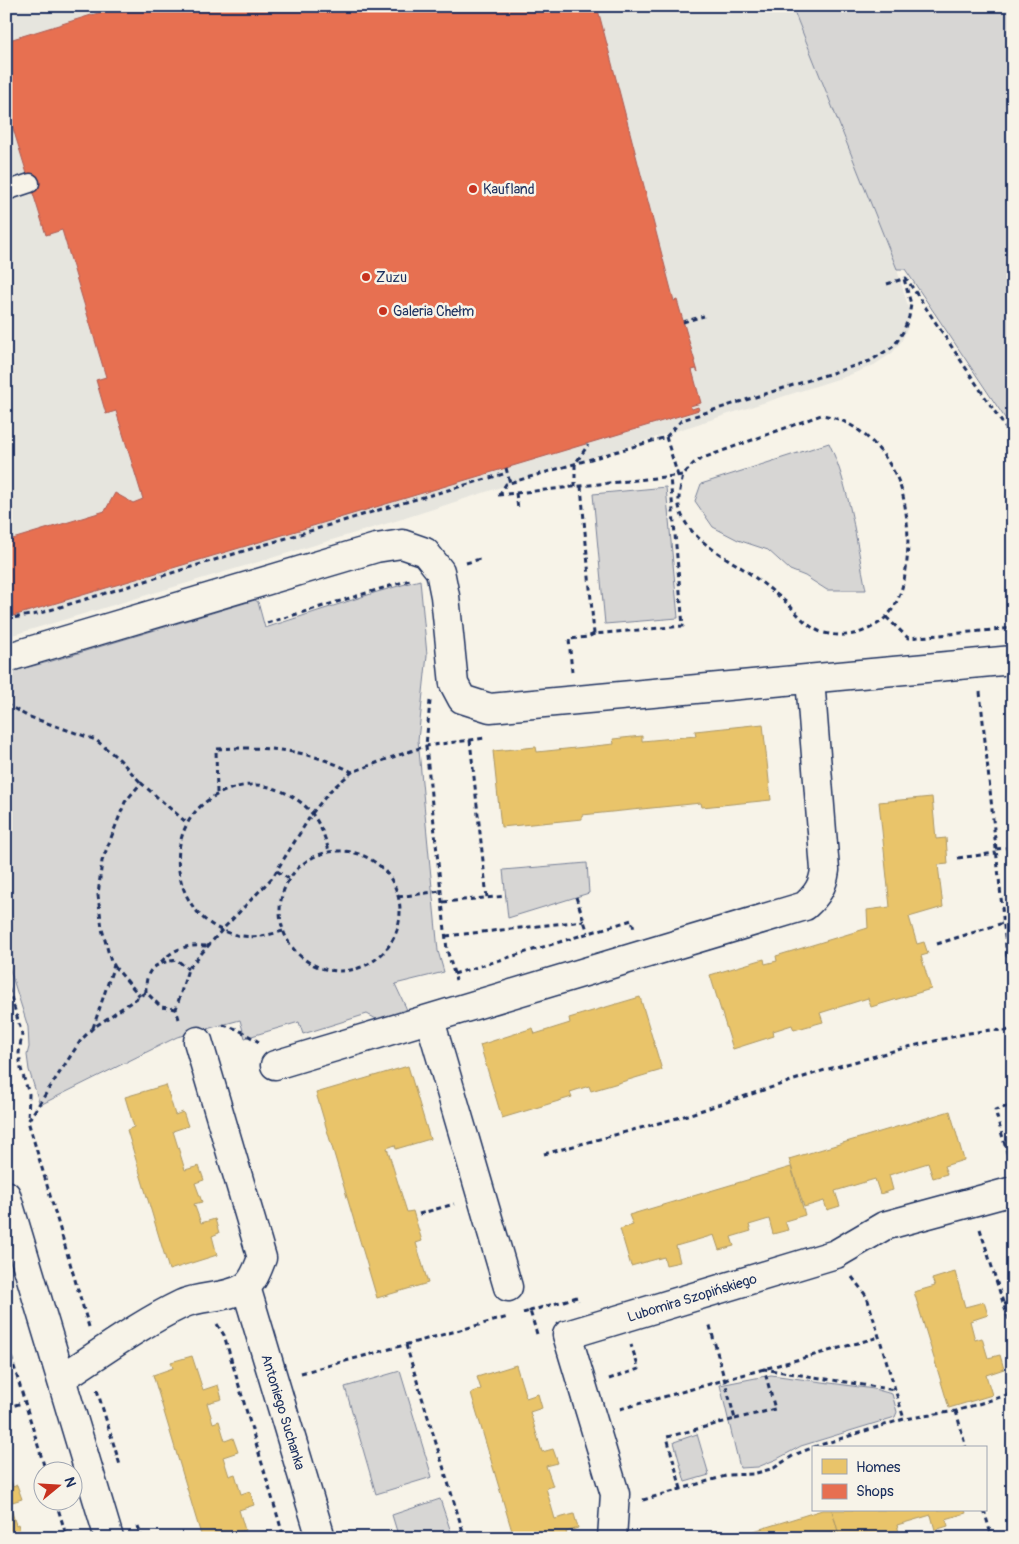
<svg xmlns="http://www.w3.org/2000/svg" width="1019" height="1544" viewBox="0 0 1019 1544" font-family="Pangolin,sans-serif">
<style>
.built{fill:#e6e5de}
.green{fill:#d7d6d4;stroke:#798299}
.homes{fill:#e9c46a;stroke:#ab9766}
.shops{fill:#e76f51;stroke:#aa5c55}
.lines{fill:none;stroke-linecap:round;stroke-linejoin:round}
.service-casing{stroke:#1b2f5e;stroke-width:21}
.minor-casing{stroke:#1b2f5e;stroke-width:31}
.path{stroke:#1b2f5e;stroke-width:3;stroke-dasharray:5 4;stroke-linecap:butt}
.service{stroke:#f7f3e8;stroke-width:18}
.minor{stroke:#f7f3e8;stroke-width:28}
.poi-dot{fill:#c8321e;stroke:#f7f3e8;stroke-width:2}
.labels{text-anchor:middle;dominant-baseline:central;stroke-width:5;stroke-linejoin:round;paint-order:stroke}
.poi-label{font-size:14px;fill:#1b2f5e;stroke:#f7f3e8;text-anchor:start}
.street-label{font-size:14px;fill:#1b2f5e;stroke:#f7f3e8}
</style>
<rect width="100%" height="100%" fill="#f7f3e8"/>
<filter id="ink" filterUnits="userSpaceOnUse"><feTurbulence type="fractalNoise" baseFrequency=".02" numOctaves="2"/><feDisplacementMap in="SourceGraphic" scale="10" xChannelSelector="R" yChannelSelector="G"/><feConvolveMatrix kernelMatrix="1 2 1 2 8 2 1 2 1" color-interpolation-filters="sRGB"/></filter>
<g filter="url(#ink)">
<path class="built" d="M6 6H792L897 269 909 310 908 327 901 342 892 353 874 365 847 376 402 519 6 637Z"/>
<g class="green">
<path d="M792 6H1013V430L905 269H897Z"/>
<path d="M829 443C850 488 856 541 866 590H827L805 576 790 570 768 550 738 540 713 527 695 501 701 484Z"/>
<path d="M666 487 678 618 605 624 593 494Z"/>
<path d="M420 580 427 655 418 740 438 951 444 972 395 984 408 1012 380 1021 367 1014 303 1034 299 1022 245 1038 240 1020 177 1037 40 1105 29 1070 27 1055 29 1047 28 1027 6 957V673L52 661 255 600 258 602 265 628 377 592Z"/>
<path d="M587 863 589 893 508 918 503 870Z"/>
<path d="M400 1371 432 1477 376 1494 345 1387Z"/>
<path d="M771 1375 874 1389 892 1394 897 1412 895 1417 801 1446 777 1459 758 1467 740 1468 720 1385Z"/>
<path d="M697 1434 709 1475 685 1482 674 1442Z"/>
<path d="M440 1499 453 1538H399L392 1515Z"/>
</g>
<g class="homes">
<path d="M763 724 771 800 702 807 701 803 582 815V819L501 827 493 751 536 747 537 752 614 744 613 739 642 736V741L696 736 695 731Z"/>
<path d="M932 797 936 839 946 838 948 864 938 865 943 907 909 917 917 944 924 942 928 954 921 956 931 989 871 1007 868 998 820 1013 823 1022 794 1030 792 1025 773 1031 774 1036 733 1049 710 975 764 959 765 964 777 961 776 956 868 928 867 910 890 907 879 802Z"/>
<path d="M640 997 662 1070 591 1091 589 1086 570 1092 572 1097 502 1118 480 1045 533 1028 535 1034 570 1023 569 1018Z"/>
<path d="M408 1066 430 1139 396 1149 395 1145 387 1148 407 1212 413 1211 422 1241 416 1243 428 1283 377 1298 316 1093Z"/>
<path d="M166 1085 175 1115 183 1112 188 1126 173 1131 185 1170 199 1166 204 1180 195 1183 202 1202 194 1204 201 1223 215 1219 219 1233 212 1236 217 1255 169 1270 127 1130 134 1127 125 1097Z"/>
<path d="M950 1111 964 1160 944 1166 947 1174 933 1178 928 1163 889 1175 893 1190 880 1194 875 1179 835 1191 840 1206 827 1210 824 1201 804 1207 789 1159Z"/>
<path d="M791 1167 805 1215 785 1221 788 1230 773 1234 769 1219 749 1225 751 1231 731 1237 734 1246 719 1250 714 1235 676 1246 680 1262 666 1265 664 1257 631 1266 620 1229 633 1225 629 1215Z"/>
<path d="M955 1272 965 1307 984 1302 988 1315 970 1321 975 1340 982 1338 988 1358 1000 1355 1004 1369 986 1375 992 1395 949 1408 914 1292 935 1286 932 1279Z"/>
<path d="M192 1356 203 1390 218 1385 222 1399 207 1403 213 1423 219 1421 225 1441 233 1438 238 1452 223 1457 229 1476 235 1474 241 1494 250 1491 254 1505 239 1510 245 1530 220 1538H202L153 1375 173 1368 171 1362Z"/>
<path d="M516 1365 526 1398 538 1394 542 1408 530 1412 542 1452 553 1449 558 1463 546 1466 553 1486 546 1488 555 1519 574 1514 578 1528 566 1532 568 1538H514L471 1393 481 1389 477 1377Z"/>
<path d="M6 1466 13 1487 17 1485 22 1499 9 1503 16 1525 18 1524 22 1538H6Z"/>
<path d="M822 1510H832L840 1538H731Z"/>
<path d="M832 1510H965L966 1513 946 1519 948 1526 935 1530 931 1515 897 1525 899 1532 879 1538H865L864 1535 856 1538H840Z"/>
<path d="M245 1532 247 1538H225Z"/>
</g>
<path class="shops" d="M121 6H597L674 301 677 300 698 372 696 369 692 370 701 403 690 406 692 409 698 407 699 410 13 616 6 595V541L105 511 115 493 133 503 143 499 116 411 106 414 96 380 106 377 62 230 46 235 6 106V41Z"/>
<g class="lines">
<g class="service-casing">
<path id="service" d="M6 191 30 183"/>
</g>
<g class="minor-casing">
<g id="minor">
<path d="M6 658 376 548 402 544 425 552 440 571 445 596 454 684 462 699 490 708 1013 660"/>
<path d="M430 1020 508 1287"/>
<path d="M275 1065 805 906C817 895 823 886 825 870L810 679"/>
<path d="M6 1195 109 1538"/>
<path d="M246 1287 321 1538"/>
<path d="M62 1378C101 1353 140 1324 182 1304 202 1295 226 1299 245 1287 254 1281 258 1268 262 1258L198 1041"/>
<path d="M612 1538 615 1494 567 1335 836 1254 884 1226 1013 1191"/>
</g>
</g>
<g class="path">
<path d="M887 284 906 278 1013 439"/>
<path d="M683 322 704 316"/>
<path d="M666 437 678 476"/>
<path d="M506 468 510 483"/>
<path d="M581 486 594 634 683 626 670 477"/>
<path d="M575 487V464L588 445"/>
<path d="M516 493 518 509"/>
<path d="M498 495 683 475 694 463 703 458 821 415C856 419 884 449 898 480 912 514 914 592 885 618 877 625 868 630 858 633 846 636 834 636 821 632 807 627 797 613 787 603 773 591 760 581 745 570 721 554 685 537 679 506 678 497 681 485 683 475"/>
<path d="M499 495 506 484 666 437 682 420 870 361 894 346 903 332 909 317 911 304 904 279"/>
<path d="M466 563 480 559"/>
<path d="M886 617 908 638 1013 628"/>
<path d="M6 619 37 614 382 509 507 473"/>
<path d="M267 623 410 580"/>
<path d="M572 672 569 639 588 637 594 634"/>
<path d="M980 692 1013 1015"/>
<path d="M430 701 426 746 447 950 456 980"/>
<path d="M6 704 27 716 96 740 120 760 141 783"/>
<path d="M470 740 487 898"/>
<path d="M217 793 216 749C264 746 309 749 352 772"/>
<path d="M996 849 1013 847"/>
<circle cx="340" cy="911" r="60"/>
<path d="M958 858 996 853"/>
<path d="M277 871 289 879"/>
<path d="M398 897 441 891"/>
<path d="M576 897 588 933"/>
<path d="M443 902 506 896"/>
<path d="M283 931C269 935 256 938 242 936 166 925 154 815 228 790 243 784 260 783 276 789 308 801 320 819 329 851"/>
<path d="M446 936 584 921"/>
<path d="M937 944 1003 923 1013 922"/>
<path d="M161 962C176 947 187 945 207 946"/>
<path d="M114 966 140 996"/>
<path d="M454 974 632 920 634 929"/>
<path d="M6 980 22 1034 19 1053 21 1069 29 1094 28 1120"/>
<path d="M176 1009 161 1007 146 992C145 968 155 963 177 960L188 969"/>
<path d="M179 1019 176 1009 188 969 222 930 272 878 313 812 331 790 352 772 390 758 426 746 485 738"/>
<path d="M223 1025 237 1029 259 1042"/>
<path d="M93 1028 114 965 111 962 102 929 98 895 102 861 125 802 141 783 187 823"/>
<path d="M544 1154 681 1117 825 1070 904 1048 969 1033 991 1030 1006 1031 1013 1027"/>
<path d="M1010 1163 995 1110 1013 1105"/>
<path d="M419 1214 454 1204"/>
<path d="M980 1229 1013 1334"/>
<path d="M852 1277 867 1297 904 1419"/>
<path d="M1004 1304 1013 1302"/>
<path d="M530 1310V1311L577 1297 578 1301"/>
<path d="M523 1313 530 1311 537 1334"/>
<path d="M217 1324 224 1335 284 1538"/>
<path d="M89 1327 28 1121 81 1040 93 1028 146 992"/>
<path d="M6 1340 46 1472"/>
<path d="M406 1345 465 1538"/>
<path d="M301 1373 508 1317"/>
<path d="M609 1379 639 1369 631 1345"/>
<path d="M97 1390 120 1465"/>
<path d="M6 1408 25 1402"/>
<path d="M620 1409 879 1337"/>
<path d="M956 1411 966 1448"/>
<path d="M735 1419 775 1409 764 1369 895 1390"/>
<path d="M681 1489 667 1437 735 1419 709 1322"/>
<path d="M643 1500 729 1475 753 1474 774 1468 794 1455 817 1446 904 1419 956 1411 1013 1393"/>
<path d="M56 1502 67 1538"/>
<path d="M984 1510 992 1538"/>
<path d="M138 1526 142 1538"/>
</g>
<use href="#service" class="service"/>
<use href="#minor" class="minor"/>
</g>
</g>
<g class="poi-dot">
<circle cx="473" cy="189" r="5"/>
<circle cx="366" cy="277" r="5"/>
<circle cx="383" cy="311" r="5"/>
</g>
<g class="labels">
<g class="poi-label">
<text x="483" y="189">Kaufland</text>
<text x="376" y="277">Zuzu</text>
<text x="393" y="311">Galeria Chełm</text>
</g>
<g class="street-label">
<text transform="translate(692 1298) rotate(-17)">Lubomira Szopińskiego</text>
<text transform="translate(283 1412) rotate(73)">Antoniego Suchanka</text>
</g>
</g>
<rect width="1019" height="1544" fill="none" stroke="#f7f3e8" stroke-width="25"/>
<rect x="12" y="12" width="994" height="1519" fill="none" stroke="#1b2f5e" stroke-width="2" filter="url(#ink)"/>
<rect x="812" y="1446" width="175" height="65" fill="#f7f3e8" stroke="#9fa5b1"/>
<rect x="822" y="1459" width="25" height="15" fill="#e9c46a" stroke="#9fa5b1"/>
<text x="856" y="1472" font-size="15" fill="#1b2f5e">Homes</text>
<rect x="822" y="1484" width="25" height="15" fill="#e76f51" stroke="#9fa5b1"/>
<text x="856" y="1496" font-size="15" fill="#1b2f5e">Shops</text>
<g transform="translate(58 1486) rotate(72)"><circle r="24" fill="#f7f3e8" stroke="#9fa5b1"/>
<path d="M0-4L9 19L0 12L-9 19Z" fill="#c8321e"/>
<text y="-8" font-size="14" font-weight="bold" text-anchor="middle" fill="#1b2f5e">N</text>
</g>
</svg>
